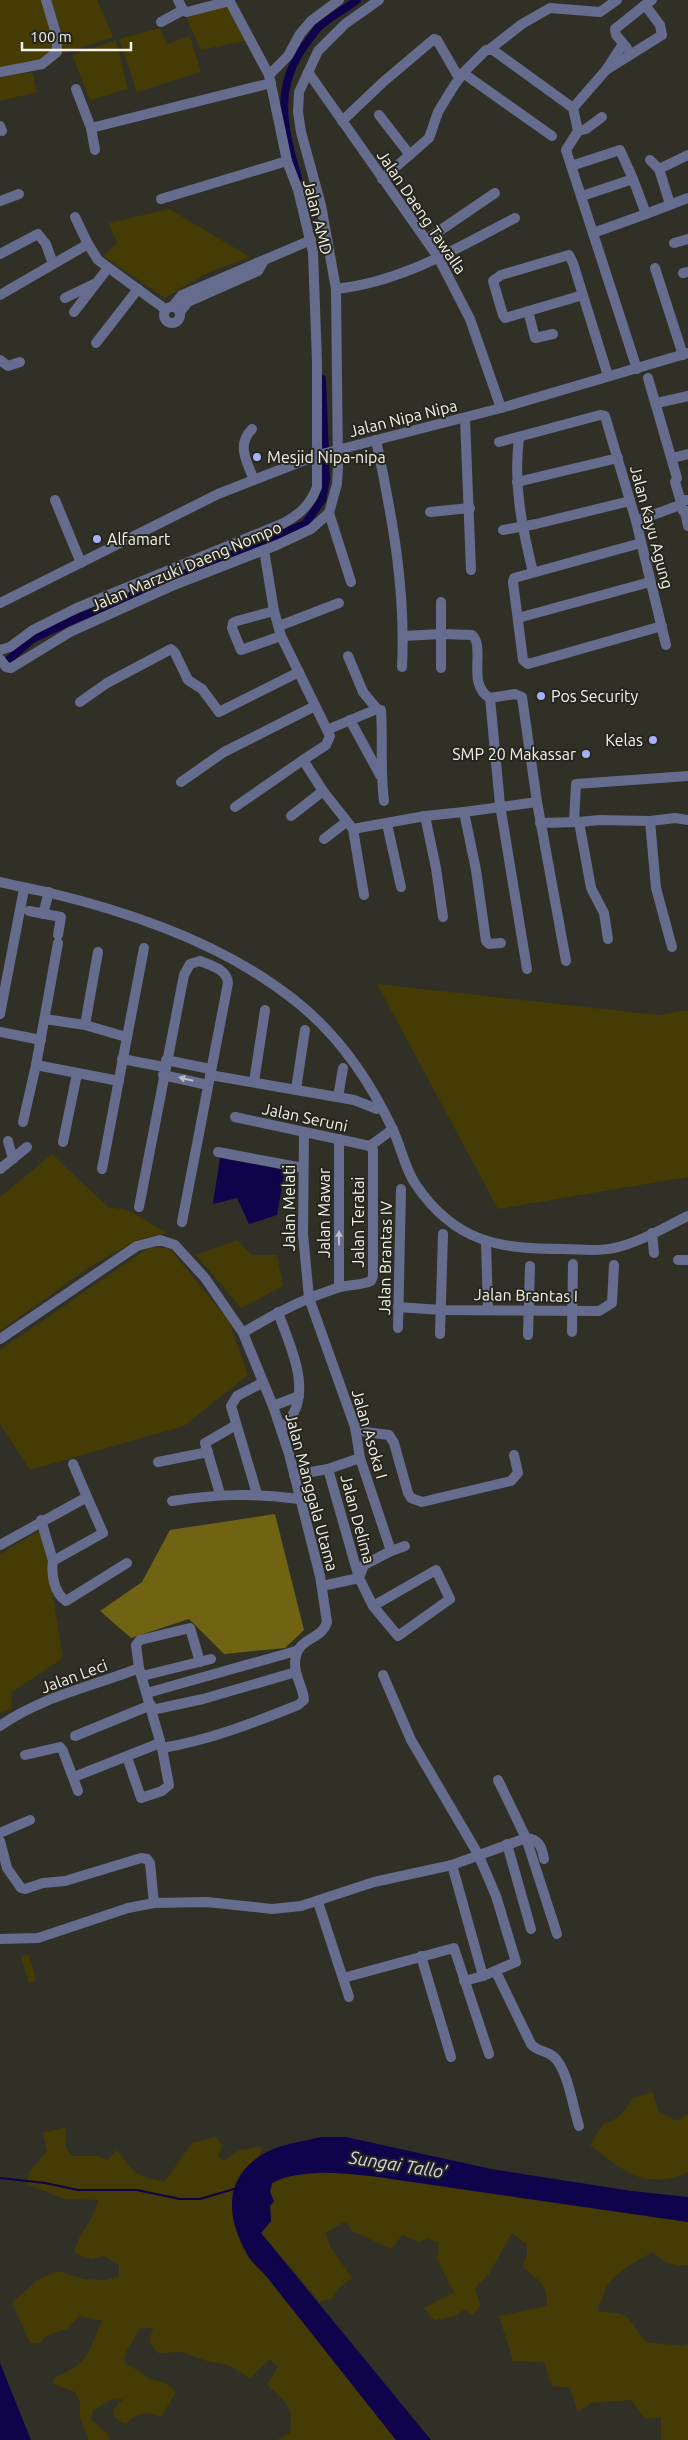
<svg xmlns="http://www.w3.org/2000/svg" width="688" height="2440" viewBox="0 0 688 2440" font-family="Ubuntu,sans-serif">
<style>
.green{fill:#443b05}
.forest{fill:#706313}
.water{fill:#0f034b}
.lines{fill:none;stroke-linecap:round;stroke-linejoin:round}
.stream{stroke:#0f034b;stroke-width:2}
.canal{stroke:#0f034b;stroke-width:8}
.minor{stroke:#666c8e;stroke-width:10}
.oneway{fill:#bbbcc6}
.poi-dot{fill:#a5b1fc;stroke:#27261d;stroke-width:2}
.labels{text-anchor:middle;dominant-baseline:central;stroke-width:4;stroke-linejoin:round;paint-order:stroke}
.street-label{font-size:16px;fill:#f3f2ec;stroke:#27261d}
.poi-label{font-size:16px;fill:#f3f2ec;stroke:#27261d;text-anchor:start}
.water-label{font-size:18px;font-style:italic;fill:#d1d6eb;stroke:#27261d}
</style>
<rect width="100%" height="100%" fill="#313026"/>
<g class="green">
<path d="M0 0H97L113 37 38 62 0 71Z"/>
<path d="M229 6 245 41 201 50 186 17Z"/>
<path d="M160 28 167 44 190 36 201 72 137 92 119 39Z"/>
<path d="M116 40 128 89 90 100 72 55Z"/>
<path d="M32 72 37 92 0 101V76Z"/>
<path d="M169 209 250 257 203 275 165 298 103 256 117 243 109 223Z"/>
<path d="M377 984 658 1015 688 1010V1177L498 1209Z"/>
<path d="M52 1154 108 1207 127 1210 167 1233 137 1240 88 1268 0 1331V1197Z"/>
<path d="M237 1240 252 1255H277L283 1286 241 1308 196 1255Z"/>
<path d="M151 1246 170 1249 229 1321 248 1375 184 1426 30 1470 0 1424V1350Z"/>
<path d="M42 1529 63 1658 12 1692 11 1708 0 1713V1554Z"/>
<path d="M29 1954 36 1981 29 1983 21 1957Z"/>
<path d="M652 2092 659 2112 677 2121 688 2114V2172C645 2192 623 2170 590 2145L604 2123C619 2120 625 2111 633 2098Z"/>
<path d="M66 2127V2148L72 2156H98L107 2160 117 2150C133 2172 137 2178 165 2181L192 2143 215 2137 223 2146 218 2156 223 2161 240 2150 263 2146 260 2155 240 2174 231 2195 247 2255 267 2277 396 2440H277L290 2433C294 2405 287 2403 267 2385L278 2367 270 2359 250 2378 228 2365 207 2361 181 2352 158 2353 149 2342 153 2328H140L126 2352 124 2363 143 2373 149 2379 166 2383 176 2392 161 2417C146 2411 137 2412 126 2424L114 2417V2409L123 2399 111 2400 93 2410 91 2420 106 2432 110 2440H89L80 2418V2402L75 2392 53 2384 54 2378C91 2362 86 2355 102 2321L79 2316 67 2329 46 2336 40 2343H30L12 2303 37 2280 58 2271 84 2279 104 2280 119 2277V2265L104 2256 91 2259 74 2253C78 2232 94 2222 98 2200L64 2199 27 2184 29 2172 47 2151 43 2133Z"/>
<path d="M329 2172 371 2176 688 2222V2265C675 2268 661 2261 653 2252 638 2260 615 2272 606 2288 603 2295 604 2298 598 2305L599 2312C632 2312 627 2318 646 2342L683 2346 688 2344V2440H661V2417L645 2419 631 2400 591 2403 578 2412 570 2388 552 2386 544 2362 513 2361 499 2316 547 2306C548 2285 538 2279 522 2267L527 2254V2245L512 2233 489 2274 475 2288 481 2306 472 2315 464 2310 456 2316 434 2320 424 2308 454 2292 437 2260 439 2243 427 2238 419 2242 402 2235 392 2249 352 2231 346 2221 325 2233 331 2248 352 2278 338 2289 333 2298 320 2302 261 2233 271 2221 270 2206 274 2201 269 2192 271 2184 283 2177Z"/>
</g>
<path class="forest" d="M275 1514 304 1630 285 1648 224 1654 189 1619 131 1638 100 1611 142 1582 170 1530Z"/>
<g class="water">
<path d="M220 1158 285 1170 277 1215 249 1224 237 1198 213 1204Z"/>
<path d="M321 2137H346L491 2169 632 2191 688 2197V2222L371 2176C339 2173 301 2168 272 2183L270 2192 274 2201 270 2206 271 2221 261 2233 431 2440H396L267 2277C260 2269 251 2262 247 2254 227 2219 223 2181 260 2156 277 2144 302 2142 321 2137Z"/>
<path d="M0 2363 31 2440H0Z"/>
</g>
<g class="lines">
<path class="stream" d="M0 2178 45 2183 78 2190H137L180 2199H200L234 2189"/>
<g class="canal">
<path d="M298 178C284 130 273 88 305 45 310 39 314 32 319 27 330 17 345 9 357 0"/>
<path d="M7 661 34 638 73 620 305 524 322 500 326 478 322 379"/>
</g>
<g class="minor">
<path d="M178 0 183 10 187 12 230 1"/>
<path d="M161 22 183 10"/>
<path d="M627 48 616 35 615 29 645 5"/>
<path d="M490 49 522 24 550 8 600 12 617 0"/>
<path d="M606 70 662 35 660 25 645 5 652 0"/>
<path d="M0 72 42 64 57 52V37L46 0"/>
<path d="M308 72 438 257 470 319 501 408"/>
<path d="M463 73 552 136"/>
<path d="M269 75 288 56 300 34 311 21 339 0"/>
<path d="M76 89 91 128 271 83"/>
<path d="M573 108 578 131 566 150 637 369"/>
<path d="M573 108 606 70 623 44"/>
<path d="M379 115 410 155"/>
<path d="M342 121 382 83 434 39 437 40 459 78"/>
<path d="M0 126 2 131"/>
<path d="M91 128 95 150"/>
<path d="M578 131 586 129 602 117"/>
<path d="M650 160 659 169 670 204"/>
<path d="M571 166 620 150 633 179"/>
<path d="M659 169 688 155"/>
<path d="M382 179 429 138 438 112 452 89 463 73 486 50H493L573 108"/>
<path d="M582 196 633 179 646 214 593 233"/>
<path d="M161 199 287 161"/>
<path d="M0 201 19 194"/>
<path d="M646 214 688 198"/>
<path d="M75 217 88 244 98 260 165 309"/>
<path d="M426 240 495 193"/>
<path d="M674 243 688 239"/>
<path d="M0 254 38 234 46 244 53 264"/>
<path d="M655 268 683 355"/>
<path d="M683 273 688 272"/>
<path d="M336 289C402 282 457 248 515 218"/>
<path d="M0 295 88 244"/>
<path d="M583 295 505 318 503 315 493 281 501 275 569 255 573 263 608 376"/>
<path d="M65 298 94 284"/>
<path d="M173 306 182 295 311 240"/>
<circle cx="172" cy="315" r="8"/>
<path d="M528 311 535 338 553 334"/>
<path d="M74 312 108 268"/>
<path d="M180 312 188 302 258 271 263 262"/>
<path d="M96 343 138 289"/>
<path d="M0 360 8 366 20 362"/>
<path d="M648 378 677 478 675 482 681 502"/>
<path d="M657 403 688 396"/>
<path d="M465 418 471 570"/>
<path d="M252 429C236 445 247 462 254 480"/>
<path d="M519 438C513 484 522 528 533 572"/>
<path d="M376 440C392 516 406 589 402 667"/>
<path d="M499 442 600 415 605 416 636 521 666 645"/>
<path d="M672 458 688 454"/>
<path d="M517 482 618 458"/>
<path d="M55 500 81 563"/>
<path d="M688 500H684L680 505 683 511H688"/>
<path d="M430 512 470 508"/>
<path d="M685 512 688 526"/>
<path d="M329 513 351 582"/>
<path d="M636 521 680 505"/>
<path d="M503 530 536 524 630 501"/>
<path d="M641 543 514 578 513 582 523 660 528 664 662 626"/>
<path d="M264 550 274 611 281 636 330 736 326 745 303 760 323 791 291 816"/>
<path d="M0 603 218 494 318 455 501 408 688 353"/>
<path d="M274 611 237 621 233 623 232 628 241 650 281 636"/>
<path d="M518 618 650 582"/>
<path d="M279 626 339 603"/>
<path d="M403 636 441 634V602"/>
<path d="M0 650 10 647 33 630 77 608 284 523C300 514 310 505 317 487V362L313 252 298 190 287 161 269 75 229 0"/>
<path d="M348 656 363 692 377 709"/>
<path d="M0 659 6 667 11 668 70 632 174 585 277 545 311 529 329 513 337 484 338 468 336 289 321 205 301 132 298 112 299 92 318 51 345 24 379 0"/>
<path d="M441 668V634L472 635C486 647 466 685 490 698L515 694 522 697 537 802 566 961"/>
<path d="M490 698 500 805 527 969"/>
<path d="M80 702 107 683 171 649 175 653 188 680 202 689 219 712 299 672"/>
<path d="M350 720 380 775"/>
<path d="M329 729 377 709 381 710C383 741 380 771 384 801"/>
<path d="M181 782 224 752 315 706"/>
<path d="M323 791 353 829 425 816 464 812"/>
<path d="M235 807 303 760"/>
<path d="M425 816 436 868 443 917"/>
<path d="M650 821 675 818 688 820"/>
<path d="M574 822 576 784 688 776"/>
<path d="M540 823 579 822"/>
<path d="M387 824 401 887"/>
<path d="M353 829 364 895"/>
<path d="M324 839 346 822"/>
<path d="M0 882C17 886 33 889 50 893 134 913 225 945 293 999 337 1033 370 1081 393 1130 401 1147 405 1169 416 1185 455 1242 498 1249 563 1249 579 1249 598 1252 614 1248 639 1243 665 1227 688 1216"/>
<path d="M29 911 61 917 58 935"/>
<path d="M43 914 49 892"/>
<path d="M608 939 604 913 591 888 579 822 600 820 650 821 656 888 672 947"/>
<path d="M501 943 489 944 486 941 476 870 464 812 537 802"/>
<path d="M0 1014 24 889"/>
<path d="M45 1019 85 1025 126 1037"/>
<path d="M85 1025 98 952"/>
<path d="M0 1032 41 1040"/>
<path d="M122 1059 164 1067"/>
<path d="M166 1060 210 1069"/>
<path d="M36 1065 119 1081"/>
<path d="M163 1075 208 1085"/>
<path d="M210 1075 354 1100 377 1109"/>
<path d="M254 1082 265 1010"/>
<path d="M296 1089 305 1030"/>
<path d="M338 1097 343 1068"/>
<path d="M235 1117 370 1146"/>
<path d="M23 1122 36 1065 58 943"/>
<path d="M304 1132 303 1234 309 1298 355 1427 360 1458 391 1551 364 1565 359 1578"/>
<path d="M8 1141 13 1159"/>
<path d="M63 1142 77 1074"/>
<path d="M370 1146 393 1129"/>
<path d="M218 1152 303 1168"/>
<path d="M0 1169 27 1147"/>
<path d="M102 1169 144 948"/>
<path d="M139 1207 184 975 190 964 200 961C210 965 227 969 228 983L182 1222"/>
<path d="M652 1233 654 1253"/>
<path d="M486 1242 488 1309"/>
<path d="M678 1260H688"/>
<path d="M339 1287V1139"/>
<path d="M398 1307 441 1310 599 1311 612 1303 614 1265"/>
<path d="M278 1312C288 1342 310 1383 293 1414 290 1420 285 1425 281 1430"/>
<path d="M398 1328 401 1189"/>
<path d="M572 1332 573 1264"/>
<path d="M243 1333C273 1314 303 1299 337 1288 348 1284 360 1286 371 1281L373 1276V1150L370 1146"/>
<path d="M440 1334 443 1234"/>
<path d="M528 1335 530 1266"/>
<path d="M0 1339 137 1246 160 1240 175 1245 205 1278 243 1333 273 1406 289 1454 320 1576 327 1622C321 1642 295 1636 295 1664 295 1677 303 1687 304 1700L298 1705C253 1723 210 1740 162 1748L169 1785 162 1791 141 1798 127 1757"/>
<path d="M273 1406 299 1396"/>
<path d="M355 1427 366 1432 389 1435 394 1443 408 1493 411 1498 422 1502 511 1481 518 1473 514 1455"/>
<path d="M158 1462 208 1452"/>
<path d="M73 1464 87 1497"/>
<path d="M328 1469 359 1578 373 1606"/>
<path d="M294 1475 328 1469 360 1458"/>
<path d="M220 1494 205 1443 236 1425"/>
<path d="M257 1494 231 1406 237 1396 262 1383"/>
<path d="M172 1501C217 1494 254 1493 299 1499"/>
<path d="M41 1520 53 1561"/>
<path d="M0 1545 87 1497 103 1533 53 1561C51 1574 54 1593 66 1601L127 1563"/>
<path d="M391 1551 405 1546"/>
<path d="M436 1570 450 1599 398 1636 373 1606Z"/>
<path d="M322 1586 359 1578"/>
<path d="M139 1668 162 1748"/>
<path d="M383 1675 411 1740 478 1854 496 1896 516 1962 483 1976 452 1865"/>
<path d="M142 1676 211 1659"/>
<path d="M147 1693 296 1651"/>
<path d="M152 1710 203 1699 296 1672"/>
<path d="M0 1726C40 1697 94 1686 139 1668L136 1645 140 1640 190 1628 200 1662"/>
<path d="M75 1736 151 1705"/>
<path d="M25 1755 60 1747 63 1751 78 1791"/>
<path d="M74 1777 160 1743"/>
<path d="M498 1780 526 1838C539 1839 542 1847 544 1859"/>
<path d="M0 1833 30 1820"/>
<path d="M0 1841 7 1868 21 1888 25 1889 43 1883 65 1881 141 1858 147 1859 150 1863 154 1903"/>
<path d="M507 1844 531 1929"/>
<path d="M318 1902 349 1997"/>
<path d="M0 1939 38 1938 128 1908 154 1903 207 1902 272 1909 301 1906 374 1882 452 1865 526 1838 557 1934"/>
<path d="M421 1956 451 2057"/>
<path d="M496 1972 531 2044C537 2052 547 2050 554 2057 568 2070 573 2108 579 2126"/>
<path d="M343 1978 454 1948 489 2054"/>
<path d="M464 1981 483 1976"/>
</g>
</g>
<defs><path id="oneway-solid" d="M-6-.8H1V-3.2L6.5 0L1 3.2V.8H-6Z" transform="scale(1.25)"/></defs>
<g class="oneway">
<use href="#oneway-solid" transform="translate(186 1079) rotate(-167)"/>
<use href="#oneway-solid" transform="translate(339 1238) rotate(-90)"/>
</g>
<g class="poi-dot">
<circle cx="257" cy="457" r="5"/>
<circle cx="97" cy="539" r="5"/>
<circle cx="541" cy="696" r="5"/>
<circle cx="653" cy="740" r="5"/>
<circle cx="586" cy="754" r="5"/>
</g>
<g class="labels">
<g class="street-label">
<text transform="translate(422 212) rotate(56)">Jalan Daeng Tawalla</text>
<text transform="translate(318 217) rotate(76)">Jalan AMD</text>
<text transform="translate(403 418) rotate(-14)">Jalan Nipa Nipa</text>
<text transform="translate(652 527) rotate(75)">Jalan Kayu Agung</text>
<text transform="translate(186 566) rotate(-23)">Jalan Marzuki Daeng Nompo</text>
<text transform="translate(305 1117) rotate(12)">Jalan Seruni</text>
<text transform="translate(289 1208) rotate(-90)">Jalan Melati</text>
<text transform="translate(324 1213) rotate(-90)">Jalan Mawar</text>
<text transform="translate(358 1222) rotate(-90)">Jalan Teratai</text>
<text transform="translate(385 1258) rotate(-89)">Jalan Brantas IV</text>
<text transform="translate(526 1295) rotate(1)">Jalan Brantas I</text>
<text transform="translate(370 1434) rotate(74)">Jalan Asoka I</text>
<text transform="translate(312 1492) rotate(75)">Jalan Manggala Utama</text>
<text transform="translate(358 1519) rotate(75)">Jalan Delima</text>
<text transform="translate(74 1676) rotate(-20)">Jalan Leci</text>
</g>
<g class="poi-label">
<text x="267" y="457">Mesjid Nipa-nipa</text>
<text x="107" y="539">Alfamart</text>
<text x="551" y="696">Pos Security</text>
<text x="643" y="740" text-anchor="end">Kelas</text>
<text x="576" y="754" text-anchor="end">SMP 20 Makassar</text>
</g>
<g class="water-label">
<text transform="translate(398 2164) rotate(9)">Sungai Tallo'</text>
</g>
</g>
<path d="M22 42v8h109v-8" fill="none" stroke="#f3f2ec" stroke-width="2.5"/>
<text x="30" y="42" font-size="15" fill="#f3f2ec" stroke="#27261d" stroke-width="4" paint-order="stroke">100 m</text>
</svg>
